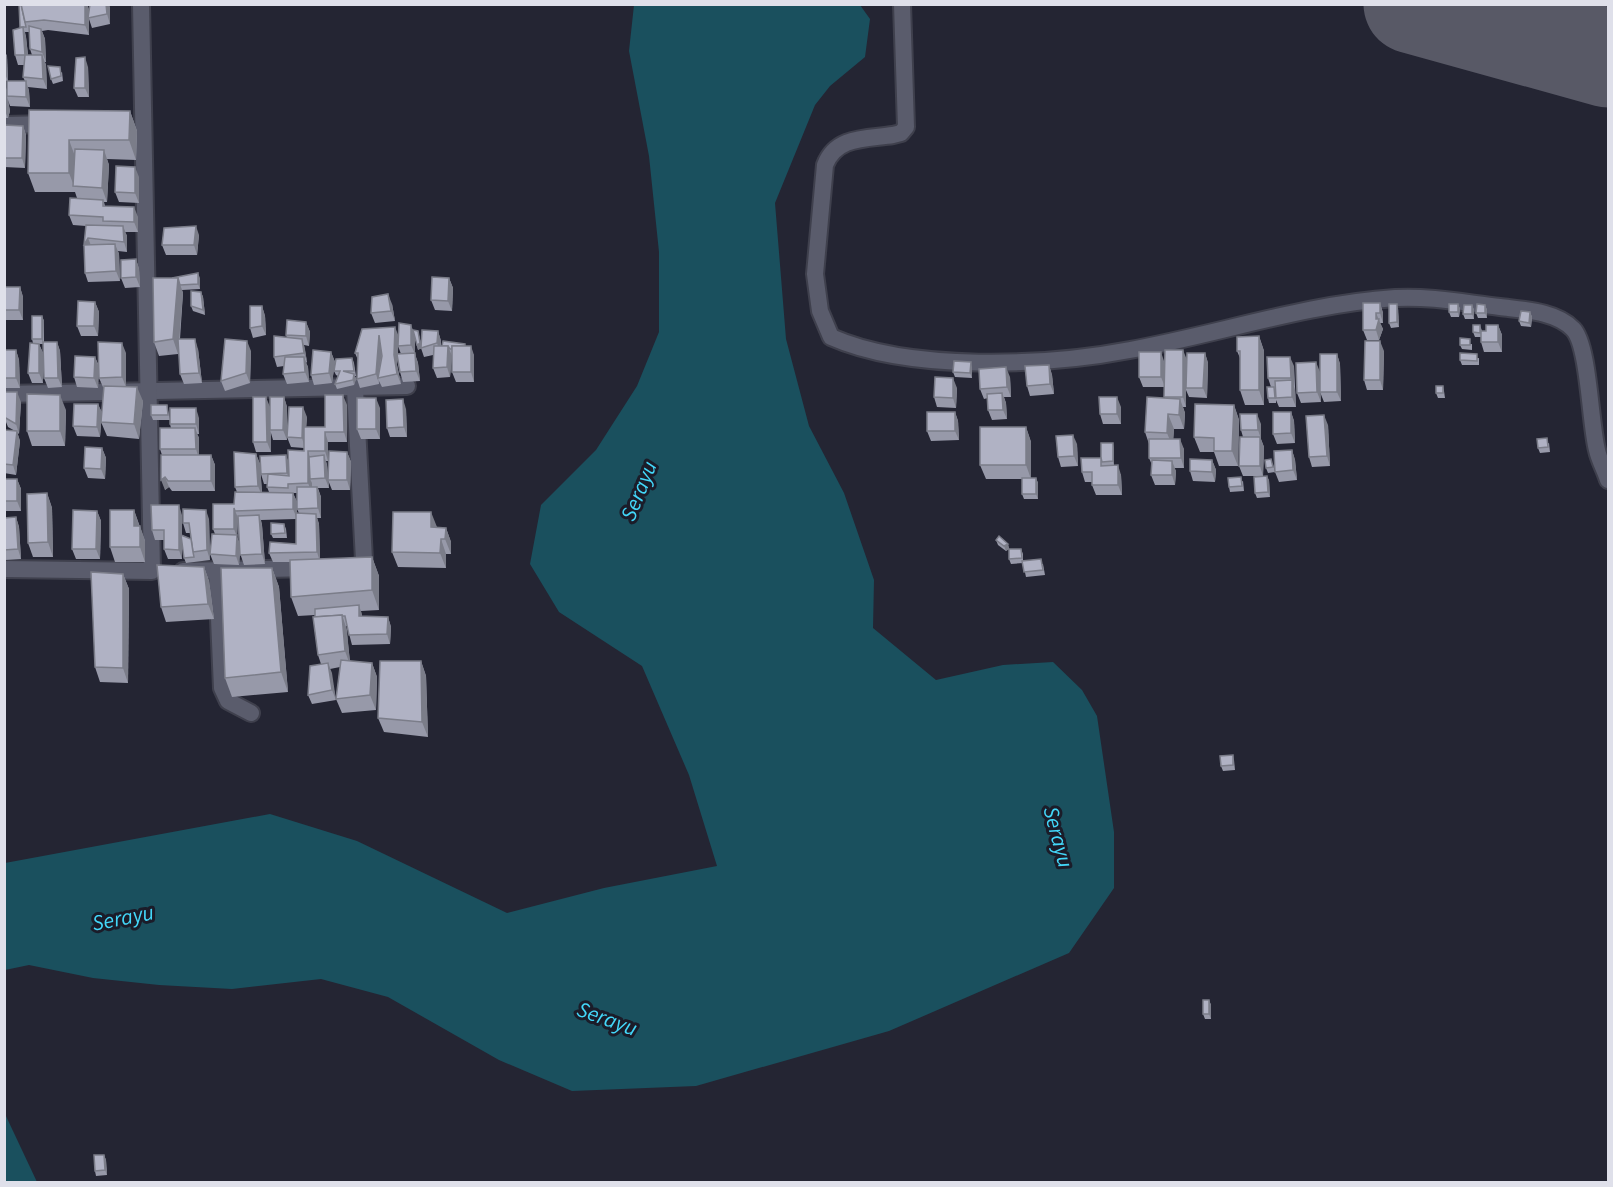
<svg xmlns="http://www.w3.org/2000/svg" width="1613" height="1187" viewBox="0 0 1613 1187" font-family="'Source Sans 3',sans-serif">
<style>
.water{fill:#1a505e}
.lines{fill:none;stroke-linecap:round;stroke-linejoin:round}
.runway{stroke:#585966;stroke-width:99}
.minor-casing{stroke:#3f404d;stroke-width:20}
.minor{stroke:#5a5c6c;stroke-width:16}
.wall{fill:#9799a9;fill-rule:evenodd}
.shaded-wall{fill:#7b7d89}
.building{fill:#b0b2c4;stroke:#7b7d89;stroke-width:1.5}
.labels{text-anchor:middle;dominant-baseline:central;stroke-width:6;stroke-linejoin:round;paint-order:stroke}
.water-label{font-size:22px;font-style:italic;fill:#43d7f9;stroke:#1b1c29}
</style>
<rect width="100%" height="100%" fill="#242533"/>
<g class="water">
<path d="M634 5H860L870 19 865 57 830 86 815 105 775 203 786 339 809 426 844 493 874 580 873 628 936 680 1003 665 1053 662 1082 690 1097 716 1114 832V888L1069 953 889 1031 696 1086 572 1091 499 1060 388 997 321 979 232 989 159 985 93 978 29 965 5 970V863L270 814 357 841 507 913 604 888 717 866 689 775 642 666 559 612 530 564 541 505 596 450 637 386 659 332V252L649 156 629 51Z"/>
<path d="M4 1114H5L37 1182H5Z"/>
</g>
<g class="lines">
<path class="runway" d="M1413 4 1608 58"/>
<g class="minor-casing">
<g id="minor">
<path d="M902 4 906 127 901 133 893 135C866 139 836 136 825 165L815 274 820 311 831 337C910 372 1046 366 1130 350 1219 334 1305 304 1395 298 1431 296 1465 303 1500 307 1523 310 1556 311 1573 329 1589 345 1590 424 1597 450 1599 460 1605 470 1608 480"/>
<path d="M4 125 50 124"/>
<path d="M4 394 407 386"/>
<path d="M351 567 363 565 364 560 355 389"/>
<path d="M4 569 152 571 141 4"/>
<path d="M183 571 313 568"/>
<path d="M217 572 222 688 228 701 251 713"/>
</g>
</g>
<use href="#minor" class="minor"/>
</g>
<g class="wall">
<path d="M19 4H87L89 10V15L90 4H109L110 24 92 28 89 19V35L48 30 42 31 45 39 46 62H45L46 65 47 89 28 87 29 91 30 107 10 106 8 100 10 111 8 118H4V82L7 91 25 81 23 77 24 65H18L15 55 21 28ZM25 32H29L30 49 32 55H28L26 37Z"/>
<path d="M4 50 7 56 8 81H4Z"/>
<path d="M88 67 89 97H78L74 88Z"/>
<path d="M62 72 63 81 53 84 51 79Z"/>
<path d="M29 110 130 111 137 131 136 160 107 159 109 165 107 202H104L105 206 138 217V232H125L127 236V252L118 251 119 254 120 281 88 282 85 273 86 226 73 225 69 215 77 198 75 192H35L28 173Z"/>
<path d="M4 125 23 126 26 135 25 168 4 167Z"/>
<path d="M139 177V203L119 202 115 192Z"/>
<path d="M199 235 197 255H166L162 245Z"/>
<path d="M136 259 139 269 140 287 125 288 121 278Z"/>
<path d="M153 278H200V289L182 290 183 293 180 339 198 349 202 383 184 384 180 374 179 347 178 354 159 356 154 342Z"/>
<path d="M449 278 453 288 452 311 435 310 431 300Z"/>
<path d="M4 287H20L23 297V320H4Z"/>
<path d="M201 292 203 297 205 315 193 311 191 306Z"/>
<path d="M95 302 99 312 98 336H81L77 326Z"/>
<path d="M1380 303 1383 313V323H1380L1383 329 1379 340H1367L1363 330Z"/>
<path d="M392 304 395 321 375 323 371 313Z"/>
<path d="M1458 304 1460 309 1459 317H1451L1449 312Z"/>
<path d="M1472 305 1474 310V319H1465L1463 314Z"/>
<path d="M1485 305 1487 310V318H1478L1476 313Z"/>
<path d="M262 306 265 316 266 335 253 338 250 328Z"/>
<path d="M1398 308 1399 327 1391 328 1389 323Z"/>
<path d="M1530 312 1532 317 1531 327 1521 326 1519 321Z"/>
<path d="M42 316 44 321V342H57L60 351 62 387 48 388 44 378 43 344H39L43 353V383H32L28 373 33 343 32 339Z"/>
<path d="M306 322 310 332 309 346 304 345 307 362 306 363 308 367 309 382 287 384 283 374 284 366 277 367 274 357 287 338 286 335Z"/>
<path d="M1480 325 1482 331H1486L1498 325 1502 335V352H1484L1481 342V337H1475L1473 332Z"/>
<path d="M413 330 418 331 421 343 438 331 441 341V346H465L474 355V382H456L452 372V354L450 377 437 378 433 368V355L424 357 421 348 418 350 415 337V354L418 363 420 381 403 382 400 372 397 359V365L401 384 382 387 379 381V384L360 388 357 379 358 360 355 353 399 337ZM398 346 401 354H398Z"/>
<path d="M1259 336 1264 351V405H1245L1240 390V358L1237 351Z"/>
<path d="M1472 344V350L1462 349 1460 345Z"/>
<path d="M4 350H16L19 360 20 388H4Z"/>
<path d="M251 351 250 383 225 391 221 381Z"/>
<path d="M1384 351 1383 390H1367L1364 380Z"/>
<path d="M331 352 335 362 332 383 314 385 311 375Z"/>
<path d="M126 353V386L143 401 139 439 107 436 101 422 104 387H103L99 378V367L98 388 77 387 74 377 95 357 99 366Z"/>
<path d="M1205 353 1208 363 1207 398 1189 397 1186 390V407H1183L1185 413 1184 429H1174L1173 439 1184 449V468H1174L1176 471 1175 485H1155L1151 475 1152 465 1149 458V444L1145 432 1165 398 1164 387H1143L1139 377 1164 361 1187 360Z"/>
<path d="M1337 354 1340 364 1341 401 1324 402 1320 392 1321 402 1301 403 1297 393 1320 372V390Z"/>
<path d="M352 358 354 363 356 376H355L356 379 354 385 337 389 335 384 338 376 336 375 334 371Z"/>
<path d="M1479 358V365H1462L1460 360Z"/>
<path d="M1049 365 1052 375 1054 394 1030 396 1027 386Z"/>
<path d="M1294 366 1296 407H1279L1276 400V403H1269L1268 398 1271 387 1268 378Z"/>
<path d="M972 367V378L955 377 953 372Z"/>
<path d="M1010 377 1011 397H1004L1006 403 1007 419 992 420 988 410V398L984 399 980 389Z"/>
<path d="M1443 386 1444 391 1445 398H1438L1436 393Z"/>
<path d="M957 388 956 408 937 407 934 397Z"/>
<path d="M284 397 287 407V440H273L271 433V452H256L253 442 270 406Z"/>
<path d="M21 402 19 434 17 432 20 441 16 475 4 473V430L15 431 8 427 4 417Z"/>
<path d="M98 404 102 413 100 437 77 436 73 426Z"/>
<path d="M167 405 170 420H153L151 415Z"/>
<path d="M347 405V442H328V461H326L327 465 329 488H318L321 497V518H317L319 524 320 559 372 557 379 576V610L361 611 362 616 388 617 391 627 390 644 352 645 347 626H346L350 661 372 663 377 677 376 710 342 713 336 699 340 667 330 669 336 700 312 704 308 695 321 664 318 655 315 615 298 616 291 597 290 562H273L269 553 296 544V519L261 520 262 525 265 564 244 565 240 553 239 565 214 564 210 554 215 534 213 529 234 504 237 492 235 487 256 454 260 464 262 492H269L267 487 268 484H264L261 474 288 462 304 451V448L291 447 287 437 307 417 306 427H325ZM293 493H297V509L299 513H297V502ZM238 518 239 542 237 537Z"/>
<path d="M1234 405 1239 420 1238 466H1219L1214 452H1200L1194 437Z"/>
<path d="M1121 407V424H1103L1100 414Z"/>
<path d="M380 408V439H361L357 429Z"/>
<path d="M406 409 407 437H390L387 428Z"/>
<path d="M66 410 65 446H32L27 431Z"/>
<path d="M955 412 958 421 959 440 931 441 927 431Z"/>
<path d="M1291 412 1294 421 1295 443 1277 444 1273 434Z"/>
<path d="M199 418V434H197L199 438V455H211L215 465V491H172L169 487 165 490 162 455 160 449 171 428 170 424Z"/>
<path d="M1261 424V439L1264 447 1263 476 1269 480 1270 497 1257 498 1255 493 1258 476H1243L1239 466 1243 437 1241 430Z"/>
<path d="M1328 425 1330 466 1312 467 1309 457Z"/>
<path d="M1026 427 1031 442V478H1036L1038 483V499H1024L1022 494V479H986L980 465Z"/>
<path d="M1549 443 1550 452 1540 453 1538 448Z"/>
<path d="M1077 444 1078 466 1061 467 1058 457Z"/>
<path d="M102 448 106 458 105 479 88 478 84 468Z"/>
<path d="M1114 448V465L1121 475 1122 495H1096L1092 485V482H1085L1082 472Z"/>
<path d="M1292 450 1295 460 1297 480 1279 482 1275 472Z"/>
<path d="M347 452 351 462 350 490H332L328 480Z"/>
<path d="M1212 460 1216 470 1215 482 1193 481 1190 471Z"/>
<path d="M1273 464 1275 472 1268 473 1266 468Z"/>
<path d="M4 479H17L21 489V511H4Z"/>
<path d="M1243 481 1244 491 1230 492 1229 487Z"/>
<path d="M47 493 52 508 53 557H33L28 543Z"/>
<path d="M134 510 145 541V562H115L110 547Z"/>
<path d="M97 511 101 521 100 559H76L72 549Z"/>
<path d="M182 515V535L191 539 190 533H186L183 523 209 519 210 560 186 563 184 558 182 543V559H168L164 549V540H155L152 530Z"/>
<path d="M16 517 19 527 21 559 5 560 4 518Z"/>
<path d="M284 524 286 529 287 538H273L271 534Z"/>
<path d="M437 527 446 528 451 542V554H446V568L398 567 392 552Z"/>
<path d="M996 540 1008 544 1009 549 1006 551 998 545Z"/>
<path d="M1021 549 1023 554V561L1043 564 1045 575 1026 577 1023 563 1011 564 1009 559Z"/>
<path d="M204 567 209 581 214 619 166 622 161 607Z"/>
<path d="M272 568 279 587 288 692 232 697 225 678Z"/>
<path d="M123 574 129 589 128 683 100 682 95 667Z"/>
<path d="M421 661 426 676 428 737 384 732 378 718Z"/>
<path d="M1233 755 1234 760 1235 770 1223 771 1221 766Z"/>
<path d="M1209 1000 1211 1005V1019H1205L1203 1014Z"/>
<path d="M104 1155 106 1160 107 1175 96 1176 95 1171Z"/>
</g>
<g class="shaded-wall">
<path d="M85 4H87L89 10V35L85 25Z"/>
<path d="M106 4H109L110 7V24L107 14Z"/>
<path d="M23 27 26 37 29 64 25 55Z"/>
<path d="M41 29 45 39 46 62 42 52Z"/>
<path d="M4 50 7 56 8 81 4 72Z"/>
<path d="M42 55 46 65 47 89 43 79Z"/>
<path d="M85 57 88 67 89 97 85 88Z"/>
<path d="M26 81 29 91 30 107 26 97Z"/>
<path d="M4 82 6 87 8 96H7L10 111 8 118 4 109Z"/>
<path d="M130 111 137 131 136 160 129 140Z"/>
<path d="M23 126 26 135 25 168 22 158Z"/>
<path d="M69 140 76 159 74 186 69 173Z"/>
<path d="M104 150 109 165 107 202 102 188Z"/>
<path d="M135 167 139 177V203L135 193Z"/>
<path d="M134 207 138 217V232L134 222Z"/>
<path d="M123 226 127 236V252L124 242Z"/>
<path d="M196 226 199 235 197 255 194 245Z"/>
<path d="M88 238 92 248 84 245Z"/>
<path d="M115 244 119 254 120 281 116 271Z"/>
<path d="M136 259 139 269 140 287 136 277Z"/>
<path d="M198 273 200 278V289L198 284Z"/>
<path d="M178 278 183 293 178 354 173 339Z"/>
<path d="M449 278 453 288 452 311 448 301Z"/>
<path d="M20 287 23 297V320L19 310Z"/>
<path d="M201 292 203 297 205 315 203 310Z"/>
<path d="M388 294 392 304 395 321 391 311Z"/>
<path d="M95 302 99 312 98 336 94 326Z"/>
<path d="M1380 303 1383 313V323L1380 313Z"/>
<path d="M1397 304 1398 308 1399 327 1397 322Z"/>
<path d="M1458 304 1460 309 1459 317 1458 312Z"/>
<path d="M1472 305 1474 310V319L1472 314Z"/>
<path d="M1485 305 1487 310V318L1485 313Z"/>
<path d="M262 306 265 316 266 335 262 326Z"/>
<path d="M1530 312 1532 317 1531 327 1529 323Z"/>
<path d="M1376 313 1383 329 1379 340 1376 330Z"/>
<path d="M42 316 44 321 43 344 42 339Z"/>
<path d="M306 322 310 332 309 346 306 336Z"/>
<path d="M411 325 415 335V354L418 363 420 381 416 371 415 354 411 345Z"/>
<path d="M1498 325 1502 335V352L1498 342Z"/>
<path d="M395 327 399 337 397 365 401 384 397 374 394 355Z"/>
<path d="M418 331 422 348 418 350 417 345Z"/>
<path d="M438 331 441 341 440 353 437 343Z"/>
<path d="M379 335 383 345 378 378 379 384 376 374Z"/>
<path d="M1259 336 1264 351V405L1259 390Z"/>
<path d="M195 339 198 349 202 383 199 373Z"/>
<path d="M302 339 305 349 307 362 304 353Z"/>
<path d="M247 341 251 351 250 383 246 373Z"/>
<path d="M1380 341 1384 351 1383 390 1380 380Z"/>
<path d="M57 342 60 351 62 387 58 378Z"/>
<path d="M122 343 126 353V387L122 377Z"/>
<path d="M39 344 43 353V383L39 373Z"/>
<path d="M448 346 452 356 450 377 447 367Z"/>
<path d="M471 346 474 355V382L471 372Z"/>
<path d="M16 350 19 360 20 388 16 378Z"/>
<path d="M1183 350 1187 360 1186 388V407L1183 397Z"/>
<path d="M331 352 335 362 332 383 329 373Z"/>
<path d="M1161 352 1164 361 1165 387 1161 377Z"/>
<path d="M1205 353 1208 363 1207 398 1203 388Z"/>
<path d="M1337 354 1340 364 1341 401 1337 392Z"/>
<path d="M95 357 99 367 98 388 94 378Z"/>
<path d="M304 357 308 367 309 382 305 372Z"/>
<path d="M1290 357 1294 366V388L1291 378Z"/>
<path d="M971 362 972 367V378L970 373Z"/>
<path d="M1316 362 1320 372 1321 402 1317 392Z"/>
<path d="M1049 365 1052 375 1054 394 1050 384Z"/>
<path d="M1006 367 1010 377 1011 397 1007 387Z"/>
<path d="M354 374 356 379 354 385 353 380Z"/>
<path d="M953 378 957 388 956 408 953 398Z"/>
<path d="M1292 380 1295 390 1296 407 1292 397Z"/>
<path d="M137 387 143 401 139 439 134 424Z"/>
<path d="M17 392 21 402 19 434 16 424Z"/>
<path d="M1002 393 1006 403 1007 419 1003 410Z"/>
<path d="M60 395 66 410 65 446 60 431Z"/>
<path d="M343 395 347 405V442L344 432Z"/>
<path d="M266 397 270 407V430L271 433V452L267 442Z"/>
<path d="M284 397 287 407V440L283 430Z"/>
<path d="M1117 397 1121 407V424L1117 414Z"/>
<path d="M376 398 380 408V439L376 429Z"/>
<path d="M403 399 406 409 407 437 404 427Z"/>
<path d="M1180 399 1185 413 1184 429 1179 415Z"/>
<path d="M98 404 102 413 100 437 97 427Z"/>
<path d="M1234 405 1239 420 1238 466 1232 451Z"/>
<path d="M303 407 307 417 305 448 302 438Z"/>
<path d="M196 408 199 418V434L196 424Z"/>
<path d="M955 412 958 421 959 440 955 431Z"/>
<path d="M1291 412 1294 421 1295 443 1291 433Z"/>
<path d="M1168 414 1174 429 1173 448 1167 433Z"/>
<path d="M1257 414 1261 424V439L1258 430Z"/>
<path d="M1324 415 1328 425 1330 466 1327 456Z"/>
<path d="M1026 427 1031 442V479L1026 465Z"/>
<path d="M195 428 199 438V459L196 449Z"/>
<path d="M17 431 20 441 16 475 13 465Z"/>
<path d="M325 432 328 442V461L325 451Z"/>
<path d="M1073 435 1077 444 1078 466 1074 456Z"/>
<path d="M1260 437 1264 447 1263 476 1260 466Z"/>
<path d="M1180 439 1184 449V468L1181 458Z"/>
<path d="M1113 443 1114 448V466L1113 461Z"/>
<path d="M102 448 106 458 105 479 101 469Z"/>
<path d="M1292 450 1295 460 1297 480 1293 470Z"/>
<path d="M308 451 311 461 310 479 312 483V493L308 483Z"/>
<path d="M347 452 351 462 350 490 347 480Z"/>
<path d="M256 454 260 464 262 496 258 486Z"/>
<path d="M211 455 215 465V491L211 481Z"/>
<path d="M286 455 290 465V483L287 473Z"/>
<path d="M324 455 327 465 329 488 325 478Z"/>
<path d="M1212 460 1216 470 1215 482 1212 472Z"/>
<path d="M1172 461 1176 471 1175 485 1172 475Z"/>
<path d="M1118 465 1121 475 1122 495 1118 485Z"/>
<path d="M1267 476 1269 480 1270 497 1268 492Z"/>
<path d="M165 477 169 487 165 490 161 480Z"/>
<path d="M1036 478 1038 483V499L1036 494Z"/>
<path d="M17 479 21 489V511L17 501Z"/>
<path d="M317 487 321 497V518L318 508Z"/>
<path d="M47 493 52 508 53 557 48 542Z"/>
<path d="M293 493 297 502V519L293 509Z"/>
<path d="M179 505 182 515V559L179 550Z"/>
<path d="M234 508 238 518 237 537 240 545 239 565 236 556 237 537 234 529Z"/>
<path d="M134 510 139 525V541L134 526Z"/>
<path d="M206 510 209 519 210 560 207 550Z"/>
<path d="M97 511 101 521 100 559 96 549Z"/>
<path d="M431 512 437 527 436 542 431 527Z"/>
<path d="M316 514 319 524 320 562 317 552Z"/>
<path d="M259 515 262 525 265 564 262 554Z"/>
<path d="M16 517 19 527 21 559 18 549Z"/>
<path d="M140 526 145 541V562L140 547Z"/>
<path d="M446 528 451 542V554L445 539Z"/>
<path d="M441 539 446 554V568L440 553Z"/>
<path d="M1008 544 1009 549 1006 551 1004 546Z"/>
<path d="M372 557 379 576V610L372 590Z"/>
<path d="M204 567 209 581 214 619 208 604Z"/>
<path d="M272 568 279 587 288 692 281 672Z"/>
<path d="M123 574 129 589 128 683 123 668Z"/>
<path d="M359 605 362 615 363 626 359 616Z"/>
<path d="M342 615 347 630 350 665 345 651Z"/>
<path d="M388 617 391 627 390 644 387 634Z"/>
<path d="M421 661 426 676 428 737 422 722Z"/>
<path d="M328 663 332 673 336 700 332 690Z"/>
<path d="M372 663 377 677 376 710 370 695Z"/>
<path d="M1209 1000 1211 1005V1019L1209 1014Z"/>
<path d="M104 1155 106 1160 107 1175 105 1170Z"/>
</g>
<g class="building">
<path d="M19 4H21L26 27H20Z"/>
<path d="M21 4H85V25L44 20 25 22Z"/>
<path d="M90 4H106L107 14 88 18Z"/>
<path d="M29 26 41 29 42 52 30 49Z"/>
<path d="M23 27 25 55H42L43 79 23 77 25 55H15L13 30Z"/>
<path d="M85 57V88H74L76 58Z"/>
<path d="M48 66 60 67 61 76 51 79Z"/>
<path d="M7 81H26V97L7 96Z"/>
<path d="M4 90 6 101 4 107Z"/>
<path d="M29 110 130 111 129 140H69V173H28Z"/>
<path d="M4 125 23 126 22 158H4Z"/>
<path d="M75 149 104 150 102 188 73 186Z"/>
<path d="M116 166 135 167V193L115 192Z"/>
<path d="M70 198 103 200V206L134 207V222L103 221V217L69 215Z"/>
<path d="M86 225 123 226 124 242 88 238 84 245 115 244 116 271 85 273 84 245Z"/>
<path d="M196 226 194 245H162L164 228Z"/>
<path d="M136 259V277L121 278V260Z"/>
<path d="M198 273V284L180 285 178 278H172Z"/>
<path d="M432 277 449 278 448 301 431 300Z"/>
<path d="M153 278H178L173 339 154 342Z"/>
<path d="M4 287H20L19 310H4Z"/>
<path d="M191 291 201 292 203 310 191 306Z"/>
<path d="M388 294 391 311 371 313 372 297Z"/>
<path d="M78 301 95 302 94 326H77Z"/>
<path d="M1363 303H1380V313H1376V319H1379L1376 330H1363Z"/>
<path d="M1389 304H1397V322L1389 323Z"/>
<rect x="1449" y="304" width="9" height="8"/>
<path d="M1477 304 1485 305V313H1476Z"/>
<path d="M1464 305H1472V314H1463Z"/>
<path d="M250 306H262V326L250 328Z"/>
<path d="M1521 311 1530 312 1529 323 1519 321Z"/>
<rect x="32" y="316" width="10" height="23"/>
<path d="M287 320 306 322V336L286 335Z"/>
<path d="M399 323 411 325V345L398 346Z"/>
<path d="M1473 325H1480V333L1473 332Z"/>
<path d="M1486 325H1498V342H1481V331H1486Z"/>
<path d="M395 327 394 355 397 374 378 378 382 356 379 335 376 374 357 379 358 353H355L362 329Z"/>
<path d="M413 330 418 331 420 343 417 345Z"/>
<path d="M422 330 438 331 437 343 421 348Z"/>
<path d="M274 336 302 339 304 353 274 357Z"/>
<path d="M1259 336V390H1240V351H1237V337Z"/>
<path d="M1460 338 1470 339V345H1460Z"/>
<path d="M178 339H195L199 373 180 374Z"/>
<path d="M225 339 247 341 246 373 221 381Z"/>
<path d="M443 341 465 344V346H452V349H450L448 346H442Z"/>
<path d="M1365 341H1380V380H1364Z"/>
<path d="M43 342H57L58 378H44Z"/>
<path d="M98 342 122 343V377L99 378Z"/>
<path d="M30 343 39 344V373H28Z"/>
<path d="M434 346H448L447 367 433 368Z"/>
<rect x="452" y="346" width="19" height="26"/>
<rect x="4" y="350" width="12" height="28"/>
<path d="M313 350 331 352 329 373 311 375Z"/>
<path d="M1165 350H1183V397H1164Z"/>
<rect x="1139" y="352" width="22" height="25"/>
<path d="M415 353 416 371 400 372 397 354Z"/>
<path d="M1187 353H1205L1203 388H1186Z"/>
<path d="M1460 353 1477 354V361L1460 360Z"/>
<rect x="1320" y="354" width="17" height="38"/>
<path d="M75 356 95 357 94 378 74 377Z"/>
<path d="M285 357H304L305 372 283 374Z"/>
<path d="M1267 357H1290L1291 378H1268Z"/>
<path d="M352 358 354 371H343L354 374 353 380 335 384 340 371H334L336 359Z"/>
<path d="M954 361 971 362 970 373 953 372Z"/>
<path d="M1316 362 1317 392 1297 393 1296 363Z"/>
<path d="M1049 365 1050 384 1027 386 1025 366Z"/>
<path d="M1006 367 1007 387 980 389 979 369Z"/>
<path d="M935 377 953 378V398L934 397Z"/>
<path d="M1292 380V397L1276 398 1275 381Z"/>
<path d="M104 386 137 387 134 424 101 422Z"/>
<rect x="1436" y="386" width="7" height="7"/>
<path d="M1267 387H1274L1275 398H1268Z"/>
<path d="M5 392H17L16 424 4 417Z"/>
<path d="M1002 393 1003 410H988L987 394Z"/>
<path d="M27 394 60 395V431H27Z"/>
<path d="M325 395H343L344 432H325V451H308V483L288 484V488L267 487 268 474 289 476 288 450 304 451V427H325Z"/>
<path d="M253 397H266L267 442H253Z"/>
<path d="M270 397H284L283 430H270Z"/>
<path d="M1099 397H1117V414H1100Z"/>
<path d="M1147 397 1180 399 1179 415 1168 414 1167 433 1145 432Z"/>
<rect x="357" y="398" width="19" height="31"/>
<path d="M403 399 404 427 387 428 386 400Z"/>
<path d="M74 404H98L97 427 73 426Z"/>
<path d="M1195 404 1234 405 1232 451H1214V438L1194 437Z"/>
<path d="M151 405H167L168 415H151Z"/>
<path d="M289 407H303L302 438 287 437Z"/>
<rect x="170" y="408" width="26" height="16"/>
<rect x="927" y="412" width="28" height="19"/>
<path d="M1273 412H1291V433L1273 434Z"/>
<path d="M1240 414H1257L1258 430H1241Z"/>
<path d="M1324 415 1327 456 1309 457 1306 416Z"/>
<rect x="980" y="427" width="46" height="38"/>
<path d="M160 428H195L196 449H160Z"/>
<path d="M4 430 17 431 13 465 4 464Z"/>
<path d="M1073 435 1074 456 1058 457 1056 436Z"/>
<path d="M1240 437H1260V466H1239Z"/>
<path d="M1547 438 1548 447 1538 448 1537 439Z"/>
<path d="M1149 439H1180L1181 458H1149Z"/>
<path d="M1101 443H1113V461L1102 462 1101 458Z"/>
<path d="M85 447 102 448 101 469 84 468Z"/>
<path d="M1292 450 1293 470 1275 472 1274 451Z"/>
<path d="M329 451 347 452V480H328Z"/>
<path d="M234 452 256 454 258 486 235 487Z"/>
<path d="M161 455H211V481H168L165 477 161 480Z"/>
<path d="M286 455 287 473 261 474 260 456Z"/>
<path d="M324 455 325 478 310 479 309 457Z"/>
<path d="M1081 458H1101V466L1118 465V485H1092V472H1082Z"/>
<path d="M1190 459 1212 460V472L1190 471Z"/>
<path d="M1271 459 1273 467 1266 468 1265 460Z"/>
<path d="M1152 460 1172 461V475H1151Z"/>
<path d="M1267 476 1268 492 1255 493 1254 477Z"/>
<path d="M1241 477 1242 486 1229 487 1228 478Z"/>
<rect x="1022" y="478" width="14" height="16"/>
<rect x="4" y="479" width="13" height="22"/>
<path d="M297 487H317L318 508 297 509Z"/>
<path d="M235 492 293 493V509L235 511 234 508V529H213V504H234Z"/>
<path d="M47 493 48 542 28 543 27 494Z"/>
<path d="M151 505H179V550L164 549V530H152Z"/>
<path d="M183 509 206 510 207 550 193 552 189 523H183Z"/>
<path d="M73 510 97 511 96 549H72Z"/>
<path d="M110 510H134V526H140V547H110Z"/>
<path d="M393 512H431V527L446 528 445 539H441L440 553 392 552Z"/>
<path d="M296 513 316 514 317 552 269 553 270 542 296 544Z"/>
<path d="M259 515 262 554 240 555 238 516Z"/>
<path d="M16 517 18 549 4 550V518Z"/>
<path d="M271 523 284 524 285 533 271 534Z"/>
<path d="M212 534 237 535 236 556 210 554Z"/>
<path d="M181 535 191 539 193 552 194 557 184 558Z"/>
<path d="M999 536 1008 544 1004 546 996 540Z"/>
<path d="M1009 549H1021L1022 558 1009 559Z"/>
<path d="M372 557V590L291 597 290 560Z"/>
<path d="M1041 559 1043 570 1024 572 1022 561Z"/>
<path d="M157 565 204 567 208 604 161 607Z"/>
<path d="M221 568H272L281 672 225 678Z"/>
<path d="M91 572 123 574V668L95 667Z"/>
<path d="M359 605V616L388 617 387 634 349 635 345 616H342V615L315 617V609Z"/>
<path d="M342 615 345 651 318 655 313 617Z"/>
<path d="M341 660 372 663 370 695 336 699Z"/>
<path d="M380 661H421L422 722 378 718Z"/>
<path d="M328 663 332 690 308 695 310 666Z"/>
<path d="M1233 755V765L1221 766 1220 756Z"/>
<rect x="1203" y="1000" width="6" height="14"/>
<path d="M94 1155H104L105 1170 95 1171Z"/>
</g>
<g class="labels">
<g class="water-label">
<text transform="translate(639 491) rotate(-68)">Serayu</text>
<text transform="translate(1058 837) rotate(75)">Serayu</text>
<text transform="translate(123 918) rotate(-11)">Serayu</text>
<text transform="translate(607 1019) rotate(20)">Serayu</text>
</g>
</g>
<rect width="1613" height="1187" fill="none" stroke="#dfe0ea" stroke-width="12"/>
</svg>
